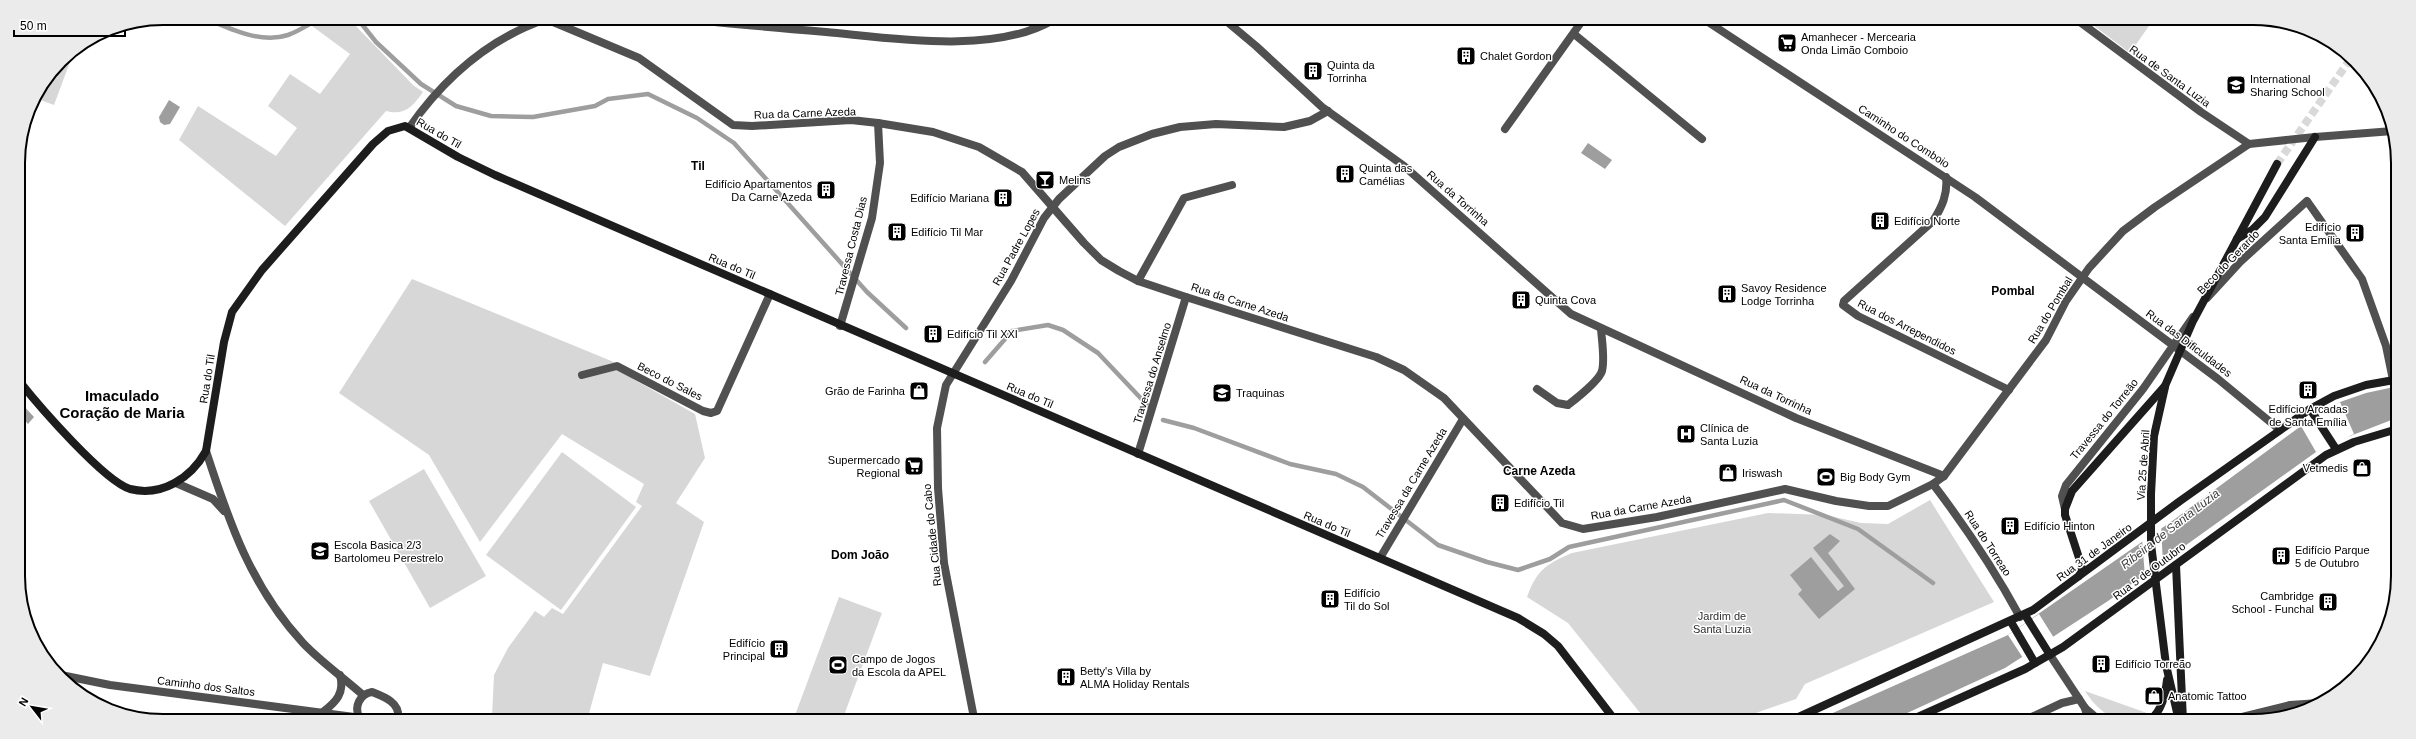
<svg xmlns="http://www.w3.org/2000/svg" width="2416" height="739" viewBox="0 0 2416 739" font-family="Helvetica,sans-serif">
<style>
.green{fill:#d7d7d7}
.water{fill:#9e9e9e}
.pier{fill:#fff}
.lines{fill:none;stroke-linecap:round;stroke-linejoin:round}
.stream{stroke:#9e9e9e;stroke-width:4.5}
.secondary-tunnel{stroke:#d9d9d9;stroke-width:8;stroke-dasharray:8 4;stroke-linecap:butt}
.minor{stroke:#505050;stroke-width:8}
.tertiary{stroke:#505050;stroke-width:8}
.secondary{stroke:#1d1d1d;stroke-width:8}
.secondary-bridge{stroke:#1d1d1d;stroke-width:8}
.labels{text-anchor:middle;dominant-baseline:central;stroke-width:3;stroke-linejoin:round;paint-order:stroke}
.poi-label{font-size:11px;fill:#000;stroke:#fff;text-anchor:start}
.street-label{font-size:11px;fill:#000;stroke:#fff}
.park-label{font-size:11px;fill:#2e2e2e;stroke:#fff}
.neighbourhood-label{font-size:12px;font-weight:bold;fill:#000;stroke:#fff}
.water-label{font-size:12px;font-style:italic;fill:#3f3f3f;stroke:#fff}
.district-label{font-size:15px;font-weight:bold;fill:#000;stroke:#fff}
.rim{fill:none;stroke:#000;stroke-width:2}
</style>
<rect width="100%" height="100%" fill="#fff"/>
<g class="green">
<path d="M336 18 350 20 413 85 423 92C413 106 405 116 386 111L285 226 179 140 198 106 276 156 297 128 268 106 290 74 320 94 350 54 312 26Z"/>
<path d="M2089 22 2151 23 2130 53Z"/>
<path d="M74 51 54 105 35 98 61 60Z"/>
<path d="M412 279 626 367 633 379 695 414 705 458 676 503 704 522 650 676 603 663 588 717H492L494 675 508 648 535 611 544 617 552 608 563 614 642 506 636 502 644 484 562 434 480 542 429 455 339 393Z"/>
<path d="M562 452 636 507 561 610 486 555Z"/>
<path d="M424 469 486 576 430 608 369 501Z"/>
<path d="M1930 500 1994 602 1805 684 1796 699 1736 720 1645 719 1568 623 1527 597C1537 570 1546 564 1572 553L1768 513 1826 515 1861 523 1888 524Z"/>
<path d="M839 597 882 613 843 718H794Z"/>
<path d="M2085 691 2147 713C2123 732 2098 712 2085 691Z"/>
</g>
<g class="water">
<path d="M964 20H985L986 25 964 26Z"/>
<path d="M169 100 180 107 170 124 164 125 160 122 159 117Z"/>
<path d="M1588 143 1612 160 1605 169 1581 153Z"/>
<path d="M2394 387V419L2332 443 2316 452 2108 601 2005 668 1892 720H1817L2008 635 2175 519 2301 426 2340 402 2366 393Z"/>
<path d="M20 402 34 417 28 424 20 415Z"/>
<path d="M1830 534 1840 541 1828 553 1855 589 1819 619 1798 594 1802 590 1790 575 1811 557 1838 591 1844 586 1813 548Z"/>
</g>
<g class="pier">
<path d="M2340 402 2354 434 2316 452 2301 426Z"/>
<path d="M2161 526 2163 564 2145 577 2142 539Z"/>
<path d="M2039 614 2054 638 2023 658 2008 635Z"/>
</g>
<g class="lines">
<g class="stream">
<path d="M205 18C230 29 261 44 288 35 300 31 310 23 321 18"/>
<path d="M357 18 376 42 421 84 456 106 491 116 533 117 595 106 608 99 648 94 697 118 734 143 867 292 906 328"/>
<path d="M985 362 1012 331 1048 325 1063 330 1098 353 1150 408"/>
<path d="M1163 420 1194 428 1290 464 1336 474 1363 487 1438 545 1487 562 1518 570 1550 559 1569 547 1784 500 1858 529 1933 583"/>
</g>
<path class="secondary-tunnel" d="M2277 164 2351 58"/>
<g class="minor">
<path d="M546 19 639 58 733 125 752 126 851 120 878 123 933 132 979 147 1022 172 1084 243 1101 260 1119 271 1138 281 1186 297 1376 357 1404 370 1444 398 1562 523 1583 529 1657 517 1785 489 1836 501 1869 506H1888L1933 484 1944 476 2046 340 2066 301 2089 268 2123 231 2155 207 2249 144 2315 137"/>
<path d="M1225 20 1256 46 1322 107 1404 166 1571 314 1796 418 1944 476"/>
<path d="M1708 22 1975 197 2218 379 2280 430"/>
<path d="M2080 22 2201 112 2249 144"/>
<path d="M1574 34 1702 139"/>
<path d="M1505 129 1582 21"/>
<path d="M1946 177C1948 194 1942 207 1933 221L1844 301 1843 305 1858 316 2009 390"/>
<path d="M1138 281 1184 198 1232 185"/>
<path d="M2207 298 2240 262 2307 201 2362 279 2386 346 2393 380"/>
<path d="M840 326 872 218 880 163 878 123"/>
<path d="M582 375 617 366 703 411 711 413 717 411 770 294"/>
<path d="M1537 389 1557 403 1568 405C1577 398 1599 381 1602 371 1605 359 1602 342 1601 329"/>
<path d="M206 451C229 522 251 587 303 643 321 662 344 678 363 695"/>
<path d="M1138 454 1186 297"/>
<path d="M176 483 213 499 224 511"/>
<path d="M1933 484C1965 526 1995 571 2020 617"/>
<path d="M2065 509 2062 496 2066 485 2143 389 2193 317"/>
<path d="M1380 558 1463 419"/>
<path d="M2050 655 2085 708 2099 720"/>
<path d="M56 674 110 685 354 717"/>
<path d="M2085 708 2088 720"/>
<path d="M323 712C336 702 345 693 340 675"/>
<path d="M359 717C354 706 360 694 372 692 382 696 400 702 398 717"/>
<path d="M974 718 944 563 938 488 937 428 946 385 1011 281 1044 218 1059 199 1105 156 1119 147 1152 134 1180 127 1216 124 1284 127 1310 121 1328 111"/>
<path d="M2025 720 2062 703 2079 699"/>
<path d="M2226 721 2290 705 2319 703"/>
</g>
<g class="tertiary">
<path d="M684 19C732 24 779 28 826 32 891 38 994 55 1053 20"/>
<path d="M409 128C444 78 488 39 546 19"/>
<path d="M2315 137 2393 131"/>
</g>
<g class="secondary">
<path d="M2237 239 2252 230 2265 217 2315 137"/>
<path d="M2237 239 2277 164"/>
<path d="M20 382C39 406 104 481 130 489 162 497 191 478 206 451L224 342 232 312 262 270 373 144 388 131 405 126 458 157 495 175 1518 618 1544 634 1558 646 1614 719"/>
<path d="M2310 409 2336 449"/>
<path d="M2151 494 2154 436 2165 387"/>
<path d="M2176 565 2183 721"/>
<path d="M2079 576 2082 570 2081 564 2065 515V509L2072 491 2165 386"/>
<path d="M2025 615 2050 655"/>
<path d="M2011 622 2035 663"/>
<path d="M2166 665 2179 721"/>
<path d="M1792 720 2033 610 2180 501 2310 409 2334 396 2366 385 2394 380"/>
<path d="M1911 720 2025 669 2063 647 2326 455 2354 442 2394 430"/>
<path d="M2150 720C2161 712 2166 694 2167 680"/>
</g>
<g class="secondary-bridge">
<path d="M2165 386 2193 321 2237 239"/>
<path d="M2151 494V544L2166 665"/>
</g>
</g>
<defs>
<g id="supermarket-square" transform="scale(1)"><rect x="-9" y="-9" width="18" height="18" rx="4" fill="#000" stroke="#fff"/><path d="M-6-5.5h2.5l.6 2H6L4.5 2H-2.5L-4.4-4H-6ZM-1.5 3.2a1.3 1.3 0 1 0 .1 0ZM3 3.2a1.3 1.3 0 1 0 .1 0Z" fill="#fff"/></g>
<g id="building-square" transform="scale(1)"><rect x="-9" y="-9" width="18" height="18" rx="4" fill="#000" stroke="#fff"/><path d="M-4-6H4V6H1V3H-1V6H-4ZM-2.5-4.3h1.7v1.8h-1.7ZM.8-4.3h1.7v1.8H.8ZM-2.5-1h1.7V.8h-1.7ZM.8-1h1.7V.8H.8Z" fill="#fff"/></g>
<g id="school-square" transform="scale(1)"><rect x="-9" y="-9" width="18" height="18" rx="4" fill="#000" stroke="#fff"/><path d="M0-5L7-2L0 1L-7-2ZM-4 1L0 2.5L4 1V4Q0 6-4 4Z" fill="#fff"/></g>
<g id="bar-square" transform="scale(1)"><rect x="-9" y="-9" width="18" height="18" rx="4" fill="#000" stroke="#fff"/><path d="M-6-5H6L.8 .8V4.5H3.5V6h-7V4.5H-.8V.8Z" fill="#fff"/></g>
<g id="shop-square" transform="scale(1)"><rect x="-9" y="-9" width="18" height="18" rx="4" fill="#000" stroke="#fff"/><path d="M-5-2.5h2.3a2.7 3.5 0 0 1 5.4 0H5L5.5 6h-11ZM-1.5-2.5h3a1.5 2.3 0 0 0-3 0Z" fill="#fff"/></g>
<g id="hospital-square" transform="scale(1)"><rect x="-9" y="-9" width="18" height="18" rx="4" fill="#000" stroke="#fff"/><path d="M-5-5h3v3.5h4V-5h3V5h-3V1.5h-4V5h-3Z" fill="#fff"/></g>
<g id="stadium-square" transform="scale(1)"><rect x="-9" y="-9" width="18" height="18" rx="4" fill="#000" stroke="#fff"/><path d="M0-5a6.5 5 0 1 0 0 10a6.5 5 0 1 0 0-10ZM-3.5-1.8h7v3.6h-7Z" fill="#fff"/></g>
</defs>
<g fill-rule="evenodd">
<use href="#supermarket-square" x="1787" y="43"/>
<use href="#building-square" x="1466" y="56"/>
<use href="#building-square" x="1313" y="71"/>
<use href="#school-square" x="2236" y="85"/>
<use href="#building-square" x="1345" y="174"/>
<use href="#bar-square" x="1045" y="180"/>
<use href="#building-square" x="826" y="190"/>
<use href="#building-square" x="1003" y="198"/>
<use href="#building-square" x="1880" y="221"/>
<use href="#building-square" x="897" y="232"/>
<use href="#building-square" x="2355" y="233"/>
<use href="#building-square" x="1727" y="294"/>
<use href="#building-square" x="1521" y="300"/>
<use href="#building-square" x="933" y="334"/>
<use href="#building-square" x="2308" y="390"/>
<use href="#shop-square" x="919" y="391"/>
<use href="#school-square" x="1222" y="393"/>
<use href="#hospital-square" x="1686" y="434"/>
<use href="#supermarket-square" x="914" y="466"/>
<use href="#shop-square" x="2362" y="468"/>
<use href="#shop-square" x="1728" y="473"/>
<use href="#stadium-square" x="1826" y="477"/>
<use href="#building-square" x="1500" y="503"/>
<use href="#building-square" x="2010" y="526"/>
<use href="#school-square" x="320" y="551"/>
<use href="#building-square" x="2281" y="556"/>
<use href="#building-square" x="1330" y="599"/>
<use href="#building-square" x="2328" y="602"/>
<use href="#building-square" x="779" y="649"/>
<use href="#building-square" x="2101" y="664"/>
<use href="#stadium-square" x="838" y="665"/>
<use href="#building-square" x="1066" y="677"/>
<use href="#shop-square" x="2154" y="696"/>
</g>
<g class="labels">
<g class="poi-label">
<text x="1801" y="37">Amanhecer - Mercearia<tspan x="1801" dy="13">Onda Limão Comboio</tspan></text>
<text x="1480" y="56">Chalet Gordon</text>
<text x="1327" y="65">Quinta da<tspan x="1327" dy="13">Torrinha</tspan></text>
<text x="2250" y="79">International<tspan x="2250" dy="13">Sharing School</tspan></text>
<text x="1359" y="168">Quinta das<tspan x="1359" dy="13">Camélias</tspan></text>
<text x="1059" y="180">Melins</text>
<text x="812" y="184" text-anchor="end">Edifício Apartamentos<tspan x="812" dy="13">Da Carne Azeda</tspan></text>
<text x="989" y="198" text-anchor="end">Edifício Mariana</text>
<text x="1894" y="221">Edifício Norte</text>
<text x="2341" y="227" text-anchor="end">Edifício<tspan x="2341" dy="13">Santa Emília</tspan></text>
<text x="911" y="232">Edifício Til Mar</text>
<text x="1741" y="288">Savoy Residence<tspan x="1741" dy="13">Lodge Torrinha</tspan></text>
<text x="1535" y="300">Quinta Cova</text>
<text x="947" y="334">Edifício Til XXI</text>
<text x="905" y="391" text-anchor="end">Grão de Farinha</text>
<text x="1236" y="393">Traquinas</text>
<text x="2308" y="409" text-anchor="middle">Edifício Arcadas<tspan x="2308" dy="13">de Santa Emília</tspan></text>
<text x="1700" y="428">Clínica de<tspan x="1700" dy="13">Santa Luzia</tspan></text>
<text x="900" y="460" text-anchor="end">Supermercado<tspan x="900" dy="13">Regional</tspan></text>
<text x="2348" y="468" text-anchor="end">Vetmedis</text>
<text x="1742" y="473">Iriswash</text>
<text x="1840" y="477">Big Body Gym</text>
<text x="1514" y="503">Edifício Til</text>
<text x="2024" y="526">Edifício Hinton</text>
<text x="334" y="545">Escola Basica 2/3<tspan x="334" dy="13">Bartolomeu Perestrelo</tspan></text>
<text x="2295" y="550">Edifício Parque<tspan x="2295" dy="13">5 de Outubro</tspan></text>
<text x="1344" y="593">Edifício<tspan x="1344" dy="13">Til do Sol</tspan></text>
<text x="2314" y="596" text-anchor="end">Cambridge<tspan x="2314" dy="13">School - Funchal</tspan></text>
<text x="765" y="643" text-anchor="end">Edifício<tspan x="765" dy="13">Principal</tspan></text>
<text x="852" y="659">Campo de Jogos<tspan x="852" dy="13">da Escola da APEL</tspan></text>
<text x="2115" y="664">Edifício Torreão</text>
<text x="1080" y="671">Betty's Villa by<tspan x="1080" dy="13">ALMA Holiday Rentals</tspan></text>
<text x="2168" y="696">Anatomic Tattoo</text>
</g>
<g class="street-label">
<text transform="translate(2170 76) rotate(36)">Rua de Santa Luzia</text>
<text transform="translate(805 113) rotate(-2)">Rua da Carne Azeda</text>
<text transform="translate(439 133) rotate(30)">Rua do Til</text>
<text transform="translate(1904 136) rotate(33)">Caminho do Comboio</text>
<text transform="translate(1458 198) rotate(41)">Rua da Torrinha</text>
<text transform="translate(851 246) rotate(-76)">Travessa Costa Dias</text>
<text transform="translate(1016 247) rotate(-61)">Rua Padre Lopes</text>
<text transform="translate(2228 262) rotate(-46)">Beco do Gerardo</text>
<text transform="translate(732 266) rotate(23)">Rua do Til</text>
<text transform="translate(1240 302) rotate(18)">Rua da Carne Azeda</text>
<text transform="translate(2050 310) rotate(-59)">Rua do Pombal</text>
<text transform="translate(1907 327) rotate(27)">Rua dos Arrependidos</text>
<text transform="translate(2189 343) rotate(37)">Rua das Dificuldades</text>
<text transform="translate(1152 373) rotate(-73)">Travessa do Anselmo</text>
<text transform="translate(207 379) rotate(-81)">Rua do Til</text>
<text transform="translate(670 381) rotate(27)">Beco do Sales</text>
<text transform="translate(1030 395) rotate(23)">Rua do Til</text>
<text transform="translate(1776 395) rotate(25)">Rua da Torrinha</text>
<text transform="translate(2104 419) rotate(-51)">Travessa do Torreão</text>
<text transform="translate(2143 465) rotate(-86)">Via 25 de Abril</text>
<text transform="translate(1411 483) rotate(-59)">Travessa da Carne Azeda</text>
<text transform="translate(1641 507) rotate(-10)">Rua da Carne Azeda</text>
<text transform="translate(1327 524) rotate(23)">Rua do Til</text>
<text transform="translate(932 535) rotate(-96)">Rua Cidade do Cabo</text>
<text transform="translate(1988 543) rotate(57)">Rua do Torreao</text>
<text transform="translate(2094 552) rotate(-36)">Rua 31 de Janeiro</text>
<text transform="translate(2149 571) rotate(-37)">Rua 5 de Outubro</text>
<text transform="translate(206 686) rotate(7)">Caminho dos Saltos</text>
</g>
<g class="park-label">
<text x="1722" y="616">Jardim de<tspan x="1722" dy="13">Santa Luzia</tspan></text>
</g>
<g class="neighbourhood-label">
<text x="698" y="166">Til</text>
<text x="2013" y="291">Pombal</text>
<text x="1539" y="471">Carne Azeda</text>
<text x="860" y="555">Dom João</text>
</g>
<g class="water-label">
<text transform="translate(2170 529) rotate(-38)">Ribeira de Santa Luzia</text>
</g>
<g class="district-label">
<text x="122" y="395">Imaculado<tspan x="122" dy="17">Coração de Maria</tspan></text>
</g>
</g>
<path d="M0 0H2416V739H0ZM163 25H2253A138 138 0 0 1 2391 163V576A138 138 0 0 1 2253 714H163A138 138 0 0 1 25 576V163A138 138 0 0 1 163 25Z" fill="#ebebeb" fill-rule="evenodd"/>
<path class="rim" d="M163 25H2253A138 138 0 0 1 2391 163V576A138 138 0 0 1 2253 714H163A138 138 0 0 1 25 576V163A138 138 0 0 1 163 25Z"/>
<g transform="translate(32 707) rotate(301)" stroke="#ffffff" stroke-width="3" paint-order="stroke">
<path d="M0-3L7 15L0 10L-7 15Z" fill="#000000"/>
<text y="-6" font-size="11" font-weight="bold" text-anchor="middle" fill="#000000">N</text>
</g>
<path d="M14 30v6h111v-6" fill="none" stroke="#000000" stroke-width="2"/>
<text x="20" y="30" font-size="12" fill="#000000" stroke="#ffffff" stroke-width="3" paint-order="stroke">50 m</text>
</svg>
